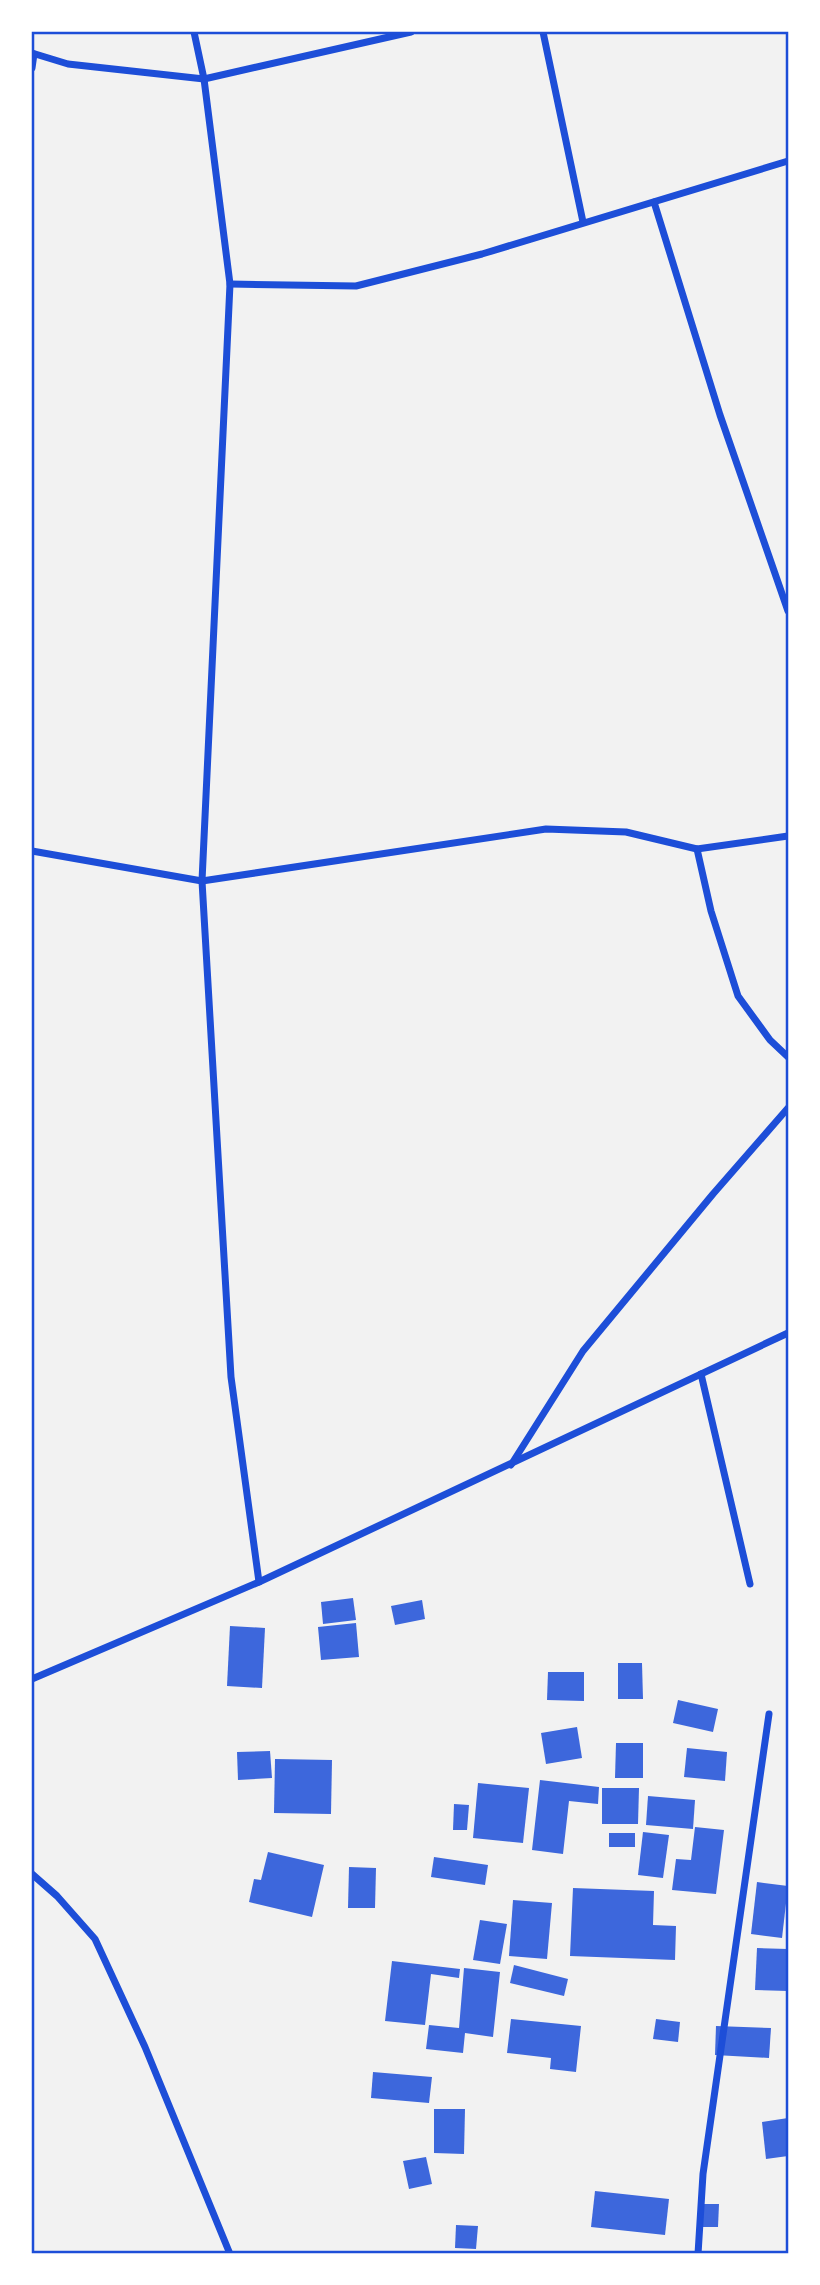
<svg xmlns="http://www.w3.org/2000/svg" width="820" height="2285" viewBox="0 0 820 2285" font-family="'Roboto Condensed',sans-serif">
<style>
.building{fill:#3d67dc}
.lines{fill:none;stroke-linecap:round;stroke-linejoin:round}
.minor{stroke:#1d4ed8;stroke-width:7}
.neatline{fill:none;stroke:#1d4ed8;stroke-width:2.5}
</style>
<rect width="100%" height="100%" fill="#f2f2f2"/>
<g class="building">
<path d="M353 1598 356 1620 323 1624 321 1602Z"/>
<path d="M422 1600 425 1619 395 1625 391 1606Z"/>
<path d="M356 1623 359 1657 321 1660 318 1627Z"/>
<path d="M230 1626 265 1628 262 1688 227 1686Z"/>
<path d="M618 1663H642L643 1699H618Z"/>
<path d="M548 1672H584V1701L547 1700Z"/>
<path d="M678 1700 718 1709 713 1732 673 1723Z"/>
<path d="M577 1727 582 1758 546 1764 541 1733Z"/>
<path d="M616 1743H643V1778H615Z"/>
<path d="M687 1748 727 1752 725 1781 684 1777Z"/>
<path d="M270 1751 272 1778 238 1780 237 1752Z"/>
<path d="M275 1759 332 1760 331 1814 274 1813Z"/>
<path d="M540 1780 599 1787 598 1804 569 1801 563 1854 532 1850Z"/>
<path d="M478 1783 529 1788 523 1843 473 1838Z"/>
<path d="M602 1788H639L638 1824H602Z"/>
<path d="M648 1796 695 1800 693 1829 646 1825Z"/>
<path d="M454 1804 469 1805 467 1830H453Z"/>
<path d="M695 1827 724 1830 716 1894 672 1890 676 1859 691 1860Z"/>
<path d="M643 1832 669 1835 663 1878 638 1875Z"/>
<rect x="609" y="1833" width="26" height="14"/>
<path d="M268 1852 324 1865 312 1917 249 1902 254 1879 261 1880Z"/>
<path d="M434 1857 488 1865 485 1885 431 1877Z"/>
<path d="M349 1867 376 1868 375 1908H348Z"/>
<path d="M757 1882 788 1886 782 1938 751 1934Z"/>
<path d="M573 1888 654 1891 653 1925 676 1926 675 1960 570 1956Z"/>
<path d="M513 1900 552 1903 547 1959 509 1956Z"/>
<path d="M480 1920 507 1924 500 1964 473 1960Z"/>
<path d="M757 1948 788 1949V1991L755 1990Z"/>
<path d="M392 1961 460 1969 459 1978 431 1974 425 2025 385 2021Z"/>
<path d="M514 1965 568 1979 564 1996 510 1983Z"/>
<path d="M464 1968 500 1972 493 2037 465 2033 463 2053 426 2049 429 2025 459 2028Z"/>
<path d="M511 2019 581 2026 576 2072 550 2069 551 2058 507 2053Z"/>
<path d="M656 2019 680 2022 678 2042 653 2039Z"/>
<path d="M716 2026 771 2028 769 2058 715 2055Z"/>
<path d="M373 2072 432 2077 429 2103 371 2098Z"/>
<path d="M434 2109H465L464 2154 434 2153Z"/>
<path d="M788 2118V2156L766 2159 762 2122Z"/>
<path d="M426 2157 432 2184 409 2189 403 2161Z"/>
<path d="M595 2191 669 2199 665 2235 591 2227Z"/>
<path d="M701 2204H719L718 2227H701Z"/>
<path d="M456 2225 478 2226 476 2249 455 2248Z"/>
</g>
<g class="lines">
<g class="minor">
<path d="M194 32 204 79 230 284 202 881 231 1377 259 1582"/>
<path d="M543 32 583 222"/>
<path d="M32 53 68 64 204 79 411 32"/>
<path d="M32 68 34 54"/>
<path d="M654 202 720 415 788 611"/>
<path d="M230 284 356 286 482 254 788 161"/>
<path d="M697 849 711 911 738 996 770 1040 788 1057"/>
<path d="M32 851 202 881 546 829 626 832 697 849 788 836"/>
<path d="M701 1374 750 1584"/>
<path d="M511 1465 583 1351 713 1194 788 1108"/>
<path d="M32 1679 259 1582 788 1333"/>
<path d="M32 1874 57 1896 95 1939 145 2047 230 2254"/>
<path d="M698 2254 703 2174 769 1714"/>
</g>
</g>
<rect width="820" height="2285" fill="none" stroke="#ffffff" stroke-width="66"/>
<rect x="33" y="33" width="754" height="2219" class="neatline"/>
</svg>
